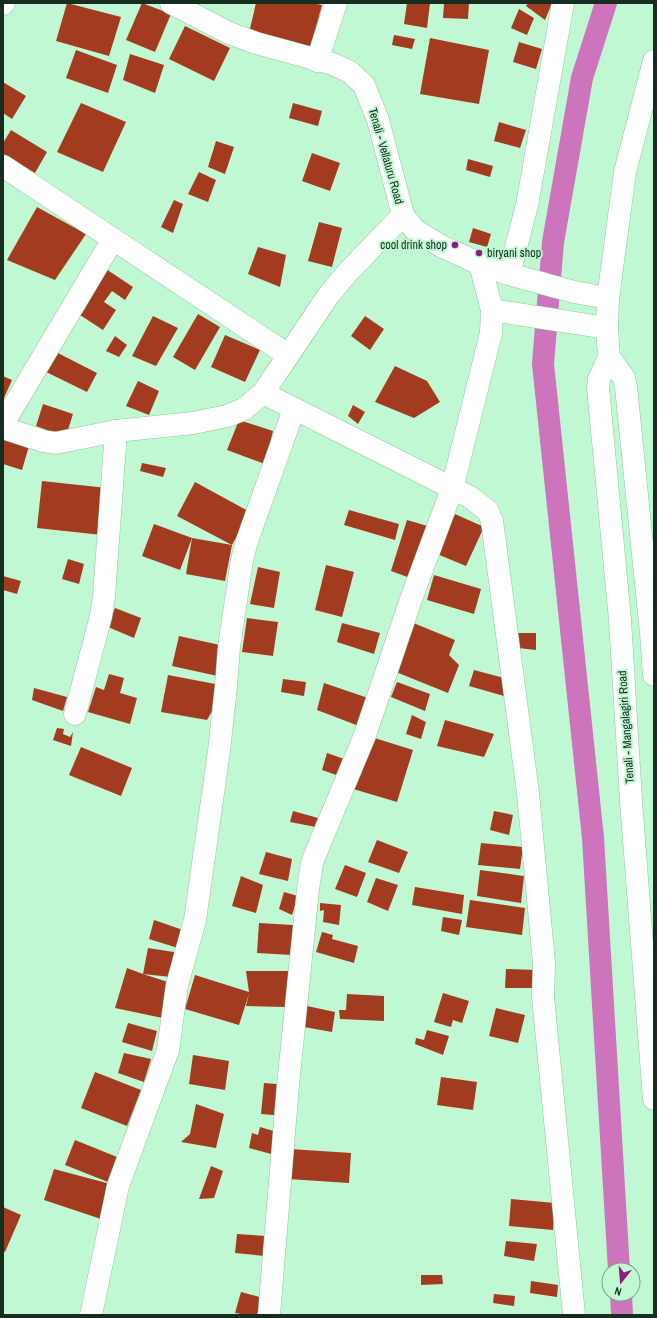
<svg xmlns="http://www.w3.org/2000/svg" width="657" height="1318" viewBox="0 0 657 1318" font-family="'Archivo Narrow',sans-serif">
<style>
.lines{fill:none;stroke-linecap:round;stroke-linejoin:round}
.canal{stroke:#ce74bc;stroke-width:22}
.building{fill:#a33b20}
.street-casing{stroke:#90c6a2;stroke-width:23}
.secondary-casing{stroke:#90c6a2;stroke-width:23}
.primary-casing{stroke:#90c6a2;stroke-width:23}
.street{stroke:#fff;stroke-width:22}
.secondary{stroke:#fff;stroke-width:22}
.primary{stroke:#fff;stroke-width:22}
.poi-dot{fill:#8f1d7e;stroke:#c0f8d3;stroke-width:1.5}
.labels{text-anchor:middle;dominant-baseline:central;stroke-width:4;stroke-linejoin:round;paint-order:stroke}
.street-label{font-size:12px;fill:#172d1f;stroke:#c0f8d3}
.poi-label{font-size:12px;fill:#172d1f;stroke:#c0f8d3;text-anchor:end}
</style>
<rect width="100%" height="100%" fill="#c0f8d3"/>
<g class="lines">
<g class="canal">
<path d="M606 3 582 78 553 242 543 364 593 838 619 1270"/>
<path d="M621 1294 622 1315"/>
</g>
</g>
<g class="building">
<path d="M67 3 121 17 109 56 56 41Z"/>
<path d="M142 3 171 14 155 52 126 40Z"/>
<path d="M256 3H312L322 5 310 49 249 33Z"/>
<path d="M407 3H430L427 28 404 24Z"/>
<path d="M444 3H469L468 19 443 18Z"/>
<path d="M528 3H552L545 20 526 6Z"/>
<path d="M519 9 534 18 527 35 511 28Z"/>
<path d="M185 26 230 48 214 81 169 59Z"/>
<path d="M394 35 415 39 412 49 392 45Z"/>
<path d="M430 38 489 50 479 104 420 94Z"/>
<path d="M519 42 542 49 536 69 513 62Z"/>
<path d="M76 50 117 65 108 93 66 78Z"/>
<path d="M130 54 164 65 155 93 123 80Z"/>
<path d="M3 82 26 96 12 119 3 113Z"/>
<path d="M81 103 126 122 103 172 57 152Z"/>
<path d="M293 103 322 111 318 126 289 118Z"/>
<path d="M499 122 526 130 520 148 494 141Z"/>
<path d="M11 130 47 152 35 173 3 154V143Z"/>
<path d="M216 141 234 147 225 174 208 167Z"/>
<path d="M312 153 340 163 330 191 302 181Z"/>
<path d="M468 159 493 166 490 177 466 170Z"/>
<path d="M199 172 216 180 208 202 188 194Z"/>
<path d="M174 200 183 204 173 233 161 227Z"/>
<path d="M37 207 86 234 55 280 7 260Z"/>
<path d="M319 222 342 228 332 267 308 261Z"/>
<path d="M473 228 491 234 487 247 469 242Z"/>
<path d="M258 247 286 255 280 287 248 274Z"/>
<path d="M106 269 133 287 125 300 112 291 104 302 116 310 103 330 77 313Z"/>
<path d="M198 314 220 327 195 370 173 357Z"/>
<path d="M153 316 178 328 156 366 132 356Z"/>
<path d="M365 316 384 329 370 350 351 336Z"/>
<path d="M225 335 260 350 245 382 211 367Z"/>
<path d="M115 336 127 345 119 357 106 351Z"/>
<path d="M52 350 97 373 87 392 42 370Z"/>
<path d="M395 366 427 381 440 402 414 418 375 402Z"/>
<path d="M3 376 12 380 4 398 3 397Z"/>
<path d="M138 381 159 391 149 415 126 406Z"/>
<path d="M43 404 73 414 67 433 58 434 36 426Z"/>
<path d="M353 405 365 412 358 424 348 416Z"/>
<path d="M239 420 273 431 265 464 227 450Z"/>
<path d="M3 438 29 446 22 470 3 464Z"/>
<path d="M142 463 166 468 163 477 140 471Z"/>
<path d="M42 481 107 488 102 535 37 528Z"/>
<path d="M195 482 250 512 232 545 177 516Z"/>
<path d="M349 510 399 524 395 540 344 525Z"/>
<path d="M455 514 484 527 466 566 437 554Z"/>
<path d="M407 520 431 527 413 579 391 571Z"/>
<path d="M154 524 192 538 180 570 142 556Z"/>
<path d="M192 538 232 545 225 581 186 574Z"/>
<path d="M68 559 84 564 79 584 62 579Z"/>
<path d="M326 565 354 572 342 617 315 610Z"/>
<path d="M258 567 280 572 274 608 250 604Z"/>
<path d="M434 575 481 589 474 614 427 600Z"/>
<path d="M3 576 21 581 17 594 3 590Z"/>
<path d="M115 608 141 618 134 638 108 627Z"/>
<path d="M247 618 278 622 273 656 242 652Z"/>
<path d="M411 622 455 640 449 655 459 665 448 693 391 670Z"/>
<path d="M342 623 380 633 374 654 337 642Z"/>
<path d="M516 633H536V650L518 648Z"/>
<path d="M179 636 229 647 222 677 172 666Z"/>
<path d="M474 670 504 678V696L469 686Z"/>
<path d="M109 674 124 678 120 693 137 698 130 724 88 712 96 687 104 690Z"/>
<path d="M168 675 226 686 207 720 161 712Z"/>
<path d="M283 679 306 682 304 696 281 692Z"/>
<path d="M397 682 430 694 425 711 391 697Z"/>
<path d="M324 683 368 698 359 726 317 710Z"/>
<path d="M34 688 67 697 63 711 32 700Z"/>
<path d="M412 715 426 722 421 739 406 734Z"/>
<path d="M445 720 494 734 484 757 437 746Z"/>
<path d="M57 728 64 729 63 734 70 737 73 732 71 746 53 740Z"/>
<path d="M365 735 413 750 397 802 350 788Z"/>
<path d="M81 747 132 768 121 796 69 775Z"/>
<path d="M327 753 347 760 342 777 322 770Z"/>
<path d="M293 811 318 818 316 827 290 822Z"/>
<path d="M494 811 513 815 509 835 490 830Z"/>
<path d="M377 840 408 852 399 873 368 862Z"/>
<path d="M481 843 523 847 520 869 478 865Z"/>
<path d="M266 852 292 859 288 881 259 874Z"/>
<path d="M345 865 366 873 357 897 335 889Z"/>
<path d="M480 870 524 876 521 903 477 896Z"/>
<path d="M241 876 263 885 256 913 232 906Z"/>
<path d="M376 878 398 885 388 911 367 902Z"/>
<path d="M415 887 464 895 462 914 412 905Z"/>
<path d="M284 892 298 896 292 915 279 909Z"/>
<path d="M470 900 525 908 522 935 466 927Z"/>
<path d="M320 903 341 905 339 925 323 922 324 910 320 911Z"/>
<path d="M443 917 462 920 459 935 441 931Z"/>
<path d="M154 920 186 931 181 949 149 939Z"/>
<path d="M259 923 293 925 292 955 257 953Z"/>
<path d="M322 932 333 935 332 939 358 946 354 963 316 952Z"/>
<path d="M148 948 174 952 171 977 143 974 177 985 172 1020 115 1008 127 968 143 974Z"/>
<path d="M506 969 536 970V988H505Z"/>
<path d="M246 971H300L285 1007 246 1006 249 994 239 1025 185 1009 195 975 249 992Z"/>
<path d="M443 993 469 1001 462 1023 453 1020 451 1027 434 1022Z"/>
<path d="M347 994 384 996V1021L340 1019 339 1010H346Z"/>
<path d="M307 1006 335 1012 332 1032 304 1027Z"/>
<path d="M496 1008 525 1015 518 1043 489 1036Z"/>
<path d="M128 1023 157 1031 152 1051 122 1042Z"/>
<path d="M427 1030 449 1036 443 1055 415 1044 416 1038 424 1040Z"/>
<path d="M124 1053 151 1059 144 1082 118 1073Z"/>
<path d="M193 1055 229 1061 225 1090 189 1084Z"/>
<path d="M95 1072 141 1090 127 1126 81 1108Z"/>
<path d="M441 1077 477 1082 473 1110 437 1105Z"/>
<path d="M264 1083 288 1085 286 1116 261 1114Z"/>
<path d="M196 1104 224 1114 216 1148 181 1142 190 1134Z"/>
<path d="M260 1127 277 1132 271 1154 249 1148 252 1133 258 1135Z"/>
<path d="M75 1140 127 1161 118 1186 65 1165Z"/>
<path d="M290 1149 351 1153 349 1183 288 1179Z"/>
<path d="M211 1166 223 1171 214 1198 199 1199Z"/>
<path d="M54 1169 118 1186 110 1222 44 1200Z"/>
<path d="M511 1199 555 1203 553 1230 509 1226Z"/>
<path d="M3 1207 21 1215 5 1252 3 1251Z"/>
<path d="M237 1234 267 1236 265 1256 235 1253Z"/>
<path d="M506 1241 537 1244 534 1261 504 1256Z"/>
<path d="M421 1275H442L443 1284 421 1285Z"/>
<path d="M531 1281 558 1285 557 1297 530 1293Z"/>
<path d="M241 1292 263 1298 257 1315H247L235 1313Z"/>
<path d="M494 1294 515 1296 514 1306 493 1303Z"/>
</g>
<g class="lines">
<g class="street-casing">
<g id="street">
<path d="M3 4 4 3"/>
<path d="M3 166 288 355"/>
<path d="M509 274 527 205 563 3"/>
<path d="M492 310 607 328"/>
<path d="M263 393 470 497 488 511 492 521 528 793 544 963 543 997 574 1315"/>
<path d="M3 424 113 239"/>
<path d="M3 428 43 441 56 443 116 431 193 423 227 416 244 409 263 393 328 296 347 273 403 215"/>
<path d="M75 714 101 616 104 596 116 431"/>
<path d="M91 1315 118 1186 168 1050 177 985 195 920 219 751 226 686 229 647 242 560 247 541 294 409"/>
<path d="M269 1315 288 1085 308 889 312 863 317 850 365 735 410 602 452 489 491 333 492 310 480 264"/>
</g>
</g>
<g class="secondary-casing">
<path id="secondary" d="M317 61 336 3"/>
</g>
<g class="primary-casing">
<g id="primary">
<path d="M171 3 229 33 256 43 333 64 350 72 364 85 378 120 403 215 415 230 441 246 480 264 509 274 574 292 608 298"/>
<path d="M654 61 625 172 608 298 607 328 609 357 624 378 626 387 651 633 654 675"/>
<path d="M609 357 599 379 598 388 620 620 631 801 654 1099"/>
</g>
</g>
<use href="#street" class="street"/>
<use href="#secondary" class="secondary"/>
<use href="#primary" class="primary"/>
</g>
<g class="poi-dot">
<circle cx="455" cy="245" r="4"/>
<circle cx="479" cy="253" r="4"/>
</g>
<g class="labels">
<g class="street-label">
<text transform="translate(386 156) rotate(74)">Tenali - Vellaturu Road</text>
<text transform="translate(626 727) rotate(-94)">Tenali - Mangalagiri Road</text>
</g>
<g class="poi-label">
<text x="447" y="245">cool drink shop</text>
<text x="487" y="253" text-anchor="start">biryani shop</text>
</g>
</g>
<rect width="657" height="1318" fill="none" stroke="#172d1f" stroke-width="8"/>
<g transform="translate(621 1282) rotate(197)"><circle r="19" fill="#c0f8d3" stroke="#7ca78b"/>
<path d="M0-3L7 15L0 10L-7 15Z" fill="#8f1d7e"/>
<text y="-6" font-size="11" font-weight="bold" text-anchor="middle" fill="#172d1f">N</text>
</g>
</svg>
